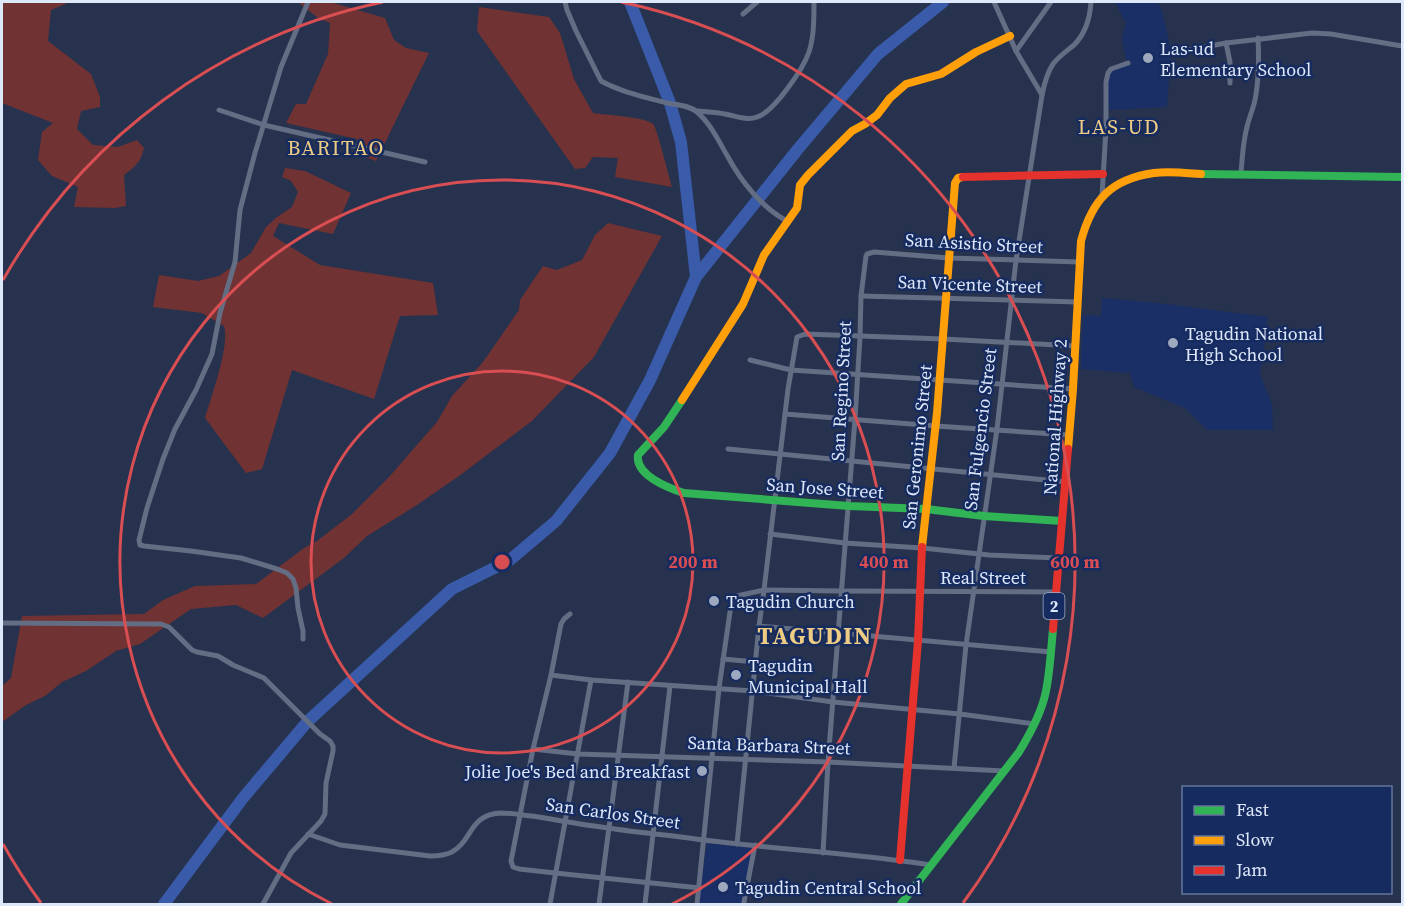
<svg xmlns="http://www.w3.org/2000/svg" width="1404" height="906" viewBox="0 0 1404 906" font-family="'Source Serif 4',serif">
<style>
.built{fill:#1a2f66}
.green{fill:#703233}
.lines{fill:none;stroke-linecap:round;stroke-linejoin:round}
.river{stroke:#395ba9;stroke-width:12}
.street{stroke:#636d84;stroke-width:5}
.fast{stroke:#30b455;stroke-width:8}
.slow{stroke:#ff9f0a;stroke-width:8}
.jam{stroke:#e5322d;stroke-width:8}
.ring{fill:none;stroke:#d84e52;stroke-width:3}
.poi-dot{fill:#9ea8be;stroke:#162b5f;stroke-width:2}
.labels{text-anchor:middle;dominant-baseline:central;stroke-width:5;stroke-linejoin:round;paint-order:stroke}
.shield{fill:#162b5f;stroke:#a2afcc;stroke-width:1.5}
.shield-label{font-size:16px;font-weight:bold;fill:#dee8fb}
.poi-label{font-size:18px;fill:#dee8fb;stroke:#162b5f;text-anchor:start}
.street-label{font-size:18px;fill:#dee8fb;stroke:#162b5f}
.quarter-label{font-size:21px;letter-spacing:1.5px;fill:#efcc83;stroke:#162b5f}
.district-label{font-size:24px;font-weight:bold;letter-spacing:1.5px;fill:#efcc83;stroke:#162b5f}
.centre{fill:#d84e52;stroke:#162b5f;stroke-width:3}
.ring-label{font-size:18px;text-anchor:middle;font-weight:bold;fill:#d84e52;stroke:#162b5f;stroke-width:5;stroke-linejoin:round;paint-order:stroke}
</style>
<rect width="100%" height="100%" fill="#27324e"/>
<g class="built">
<path d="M1115 2H1158L1163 14 1171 51 1167 107 1109 110 1107 90 1111 70 1127 64 1122 39 1126 23Z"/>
<path d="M1102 298 1158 303 1268 317 1260 375 1272 404 1273 430H1207L1185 408 1134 387 1130 373 1081 369 1083 315 1101 316Z"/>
<path d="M707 843 752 848 749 870 742 904H698Z"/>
</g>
<g class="green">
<path d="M2 2H70L51 10 48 41 91 74 100 97V107L81 111 77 129 93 145 118 147 137 140 144 148C141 162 135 167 124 175L126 206 115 208 74 207 78 187 52 176 38 160 42 132 53 123 2 103Z"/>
<path d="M298 2H330L385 18 394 40 406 48 429 53 376 161 359 155 357 139 286 123 296 104H306L328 54 330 23 318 18Z"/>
<path d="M479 7 549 17 560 33 574 79 593 113C606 115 645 117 653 124 657 127 669 178 672 187L615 177 618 158 593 157 585 168 575 169 477 31Z"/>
<path d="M285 168 305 171 351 193 333 234 279 223 273 236 320 265 433 283 438 315 400 316 374 399 292 370 262 469 246 473 205 418C211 397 230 346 224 326L202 313 153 307 159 275 198 281 219 276 251 253 266 227 277 217 292 207 298 192 291 181 282 177Z"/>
<path d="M608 223 662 236 594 357 532 421 459 476 414 507 367 536 344 558 263 618 236 605 191 609 140 644 116 651 86 671 62 682 45 696 26 705 2 722V686L11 678 22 616 144 614 163 600 195 586 256 584 304 548 317 541 352 514 389 477 437 422 452 396 483 362 519 310 520 300 543 266 557 270 582 260 595 235Z"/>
</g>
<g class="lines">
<g class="river">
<path d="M630 2 670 103 681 142 696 277"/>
<path d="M164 904 243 798 308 721 452 589 510 560 556 521 610 453 650 380 696 277 798 149 878 54 943 2"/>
</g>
<g class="street">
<path d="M565 2 567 10 576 31 601 81C621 92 645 97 667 103 677 105 689 105 697 112 711 124 719 142 728 157 741 181 762 208 787 221"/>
<path d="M994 2 1016 51 1042 95"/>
<path d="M743 14 757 2"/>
<path d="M1226 43 1230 62V83"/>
<path d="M1016 51 1051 2"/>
<path d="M1171 54 1182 51 1226 43 1312 33 1331 34 1402 46"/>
<path d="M219 110 264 125 425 162"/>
<path d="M697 111C707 112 716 112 725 114 736 116 747 121 757 117 774 112 803 69 809 52 814 37 814 18 814 2"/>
<path d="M1241 174C1242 158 1243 142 1247 127 1249 118 1253 109 1255 100 1259 80 1259 58 1258 38"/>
<path d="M1102 196 1106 128V82L1108 73 1111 69 1128 63"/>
<path d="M861 296 1077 302"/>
<path d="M750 360 791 370 1073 389"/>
<path d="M785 414 936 426 1069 435"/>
<path d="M728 449 1066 482"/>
<path d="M770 534 845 543 922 548 989 555 1058 558"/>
<path d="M570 614 564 619 561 624 551 675 533 749 511 861 513 867 519 869 555 873 700 888"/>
<path d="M2 623 161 624 169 627 192 650 197 652 218 656 233 665 264 678 320 734 330 741 333 746V751L326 783 325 814 321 821 291 853 263 904"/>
<path d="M759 626 1051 652"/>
<path d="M303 639V631L298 608 296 588 293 579 287 573 277 569 241 558 191 551 144 546 140 545 139 540 147 508 163 459 175 429 196 390 212 354 220 313 235 262 240 210 255 153 281 67 308 2"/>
<path d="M723 659 756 662"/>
<path d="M551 675 591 680 753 691 833 702 960 714 1035 724"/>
<path d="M533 749 578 754 828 762 1004 771"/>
<path d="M954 768 966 645 997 429 1016 260 1042 95C1044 85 1047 73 1053 64 1059 56 1067 51 1074 45 1086 33 1090 18 1091 2"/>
<path d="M308 834 340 845 430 856C438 856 446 855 452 852 473 840 469 815 500 813 511 813 522 815 532 816 558 820 583 825 609 828 633 832 657 834 681 837 764 849 848 852 931 865"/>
<path d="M737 844 759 626 764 590 788 389 797 337 805 334 943 339 1075 346"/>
<path d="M823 853 828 762 855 419 860 337 861 296 866 256 867 254 874 252 949 258 1079 262"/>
<path d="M744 902 755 845"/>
<path d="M550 904 591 680"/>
<path d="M599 904 628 682"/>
<path d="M645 904 670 686"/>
<path d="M697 904 719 688 731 605 737 596 764 590 841 591 1056 592"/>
</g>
<g class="fast">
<path d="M1201 174 1402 177"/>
<path d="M682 400 664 427 638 455C635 475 668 488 684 493L849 506 926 509 984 516 1062 521"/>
<path d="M901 904 1019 752C1030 734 1042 712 1046 691 1050 671 1051 650 1053 629"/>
</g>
<g class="slow">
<path d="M682 400 743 304 764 255 797 208 800 185 808 175 852 131 865 124 877 115 890 98 906 84 941 74 976 52 1010 36"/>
<path d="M1068 449 1073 389 1081 241C1092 200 1111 179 1154 173 1169 171 1186 173 1201 174"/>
<path d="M922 547 937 413 955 183 958 178 963 177"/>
</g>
<g class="jam">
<path d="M963 177 1103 174"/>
<path d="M1053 629 1068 449"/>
<path d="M900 860 918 641 922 547"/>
</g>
</g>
<g class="ring">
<circle cx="502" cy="562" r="191"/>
<path d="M332 904A382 382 0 1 1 672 904"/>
<path d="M41 903A573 573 0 0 1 3 844M3 280A573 573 0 0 1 383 2M621 2A573 573 0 0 1 963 903"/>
</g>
<g class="poi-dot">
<circle cx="1148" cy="58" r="6"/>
<circle cx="1173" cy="343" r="6"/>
<circle cx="714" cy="601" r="6"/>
<circle cx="736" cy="675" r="6"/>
<circle cx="702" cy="771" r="6"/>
<circle cx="723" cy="887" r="6"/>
</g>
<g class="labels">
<rect class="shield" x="1043.5" y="593" width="21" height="26" rx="4.5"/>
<g class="shield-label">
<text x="1054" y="606">2</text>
</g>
<g class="poi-label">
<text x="1160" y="48">Las-ud<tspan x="1160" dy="21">Elementary School</tspan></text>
<text x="1185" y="333">Tagudin National<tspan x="1185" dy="21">High School</tspan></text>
<text x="726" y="601">Tagudin Church</text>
<text x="748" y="665">Tagudin<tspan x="748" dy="21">Municipal Hall</tspan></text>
<text x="690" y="771" text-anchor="end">Jolie Joe's Bed and Breakfast</text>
<text x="735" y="887">Tagudin Central School</text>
</g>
<g class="street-label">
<text transform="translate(974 243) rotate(3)">San Asistio Street</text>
<text transform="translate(970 284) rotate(2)">San Vicente Street</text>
<text transform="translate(841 391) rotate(-87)">San Regino Street</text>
<text transform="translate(1055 417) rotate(-86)">National Highway 2</text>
<text transform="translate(980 429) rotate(-83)">San Fulgencio Street</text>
<text transform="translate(917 447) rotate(-84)">San Geronimo Street</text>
<text transform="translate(825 488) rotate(4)">San Jose Street</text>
<text x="983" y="577">Real Street</text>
<text transform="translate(769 745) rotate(2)">Santa Barbara Street</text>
<text transform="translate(613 813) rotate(8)">San Carlos Street</text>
</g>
<g class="quarter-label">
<text x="1119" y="126">LAS-UD</text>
<text x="336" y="147">BARITAO</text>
</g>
<g class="district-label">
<text x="815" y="635">TAGUDIN</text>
</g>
</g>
<circle cx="502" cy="562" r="9" class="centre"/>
<g class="ring-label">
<text x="693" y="568">200 m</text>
<text x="884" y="568">400 m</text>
<text x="1075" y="568">600 m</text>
</g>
<rect width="1404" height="906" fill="none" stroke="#dee8fb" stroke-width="6"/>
<rect x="1182" y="786" width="210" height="108" fill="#162b5f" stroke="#66779d" stroke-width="1.5"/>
<rect x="1194" y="806" width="30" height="9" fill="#30b455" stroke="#66779d" stroke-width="1.5"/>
<text x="1236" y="816" font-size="18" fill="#dee8fb">Fast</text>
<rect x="1194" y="836" width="30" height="9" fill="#ff9f0a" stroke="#66779d" stroke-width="1.5"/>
<text x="1236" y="846" font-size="18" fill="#dee8fb">Slow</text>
<rect x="1194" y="866" width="30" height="9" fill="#e5322d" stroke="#66779d" stroke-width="1.5"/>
<text x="1236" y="876" font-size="18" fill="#dee8fb">Jam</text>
</svg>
